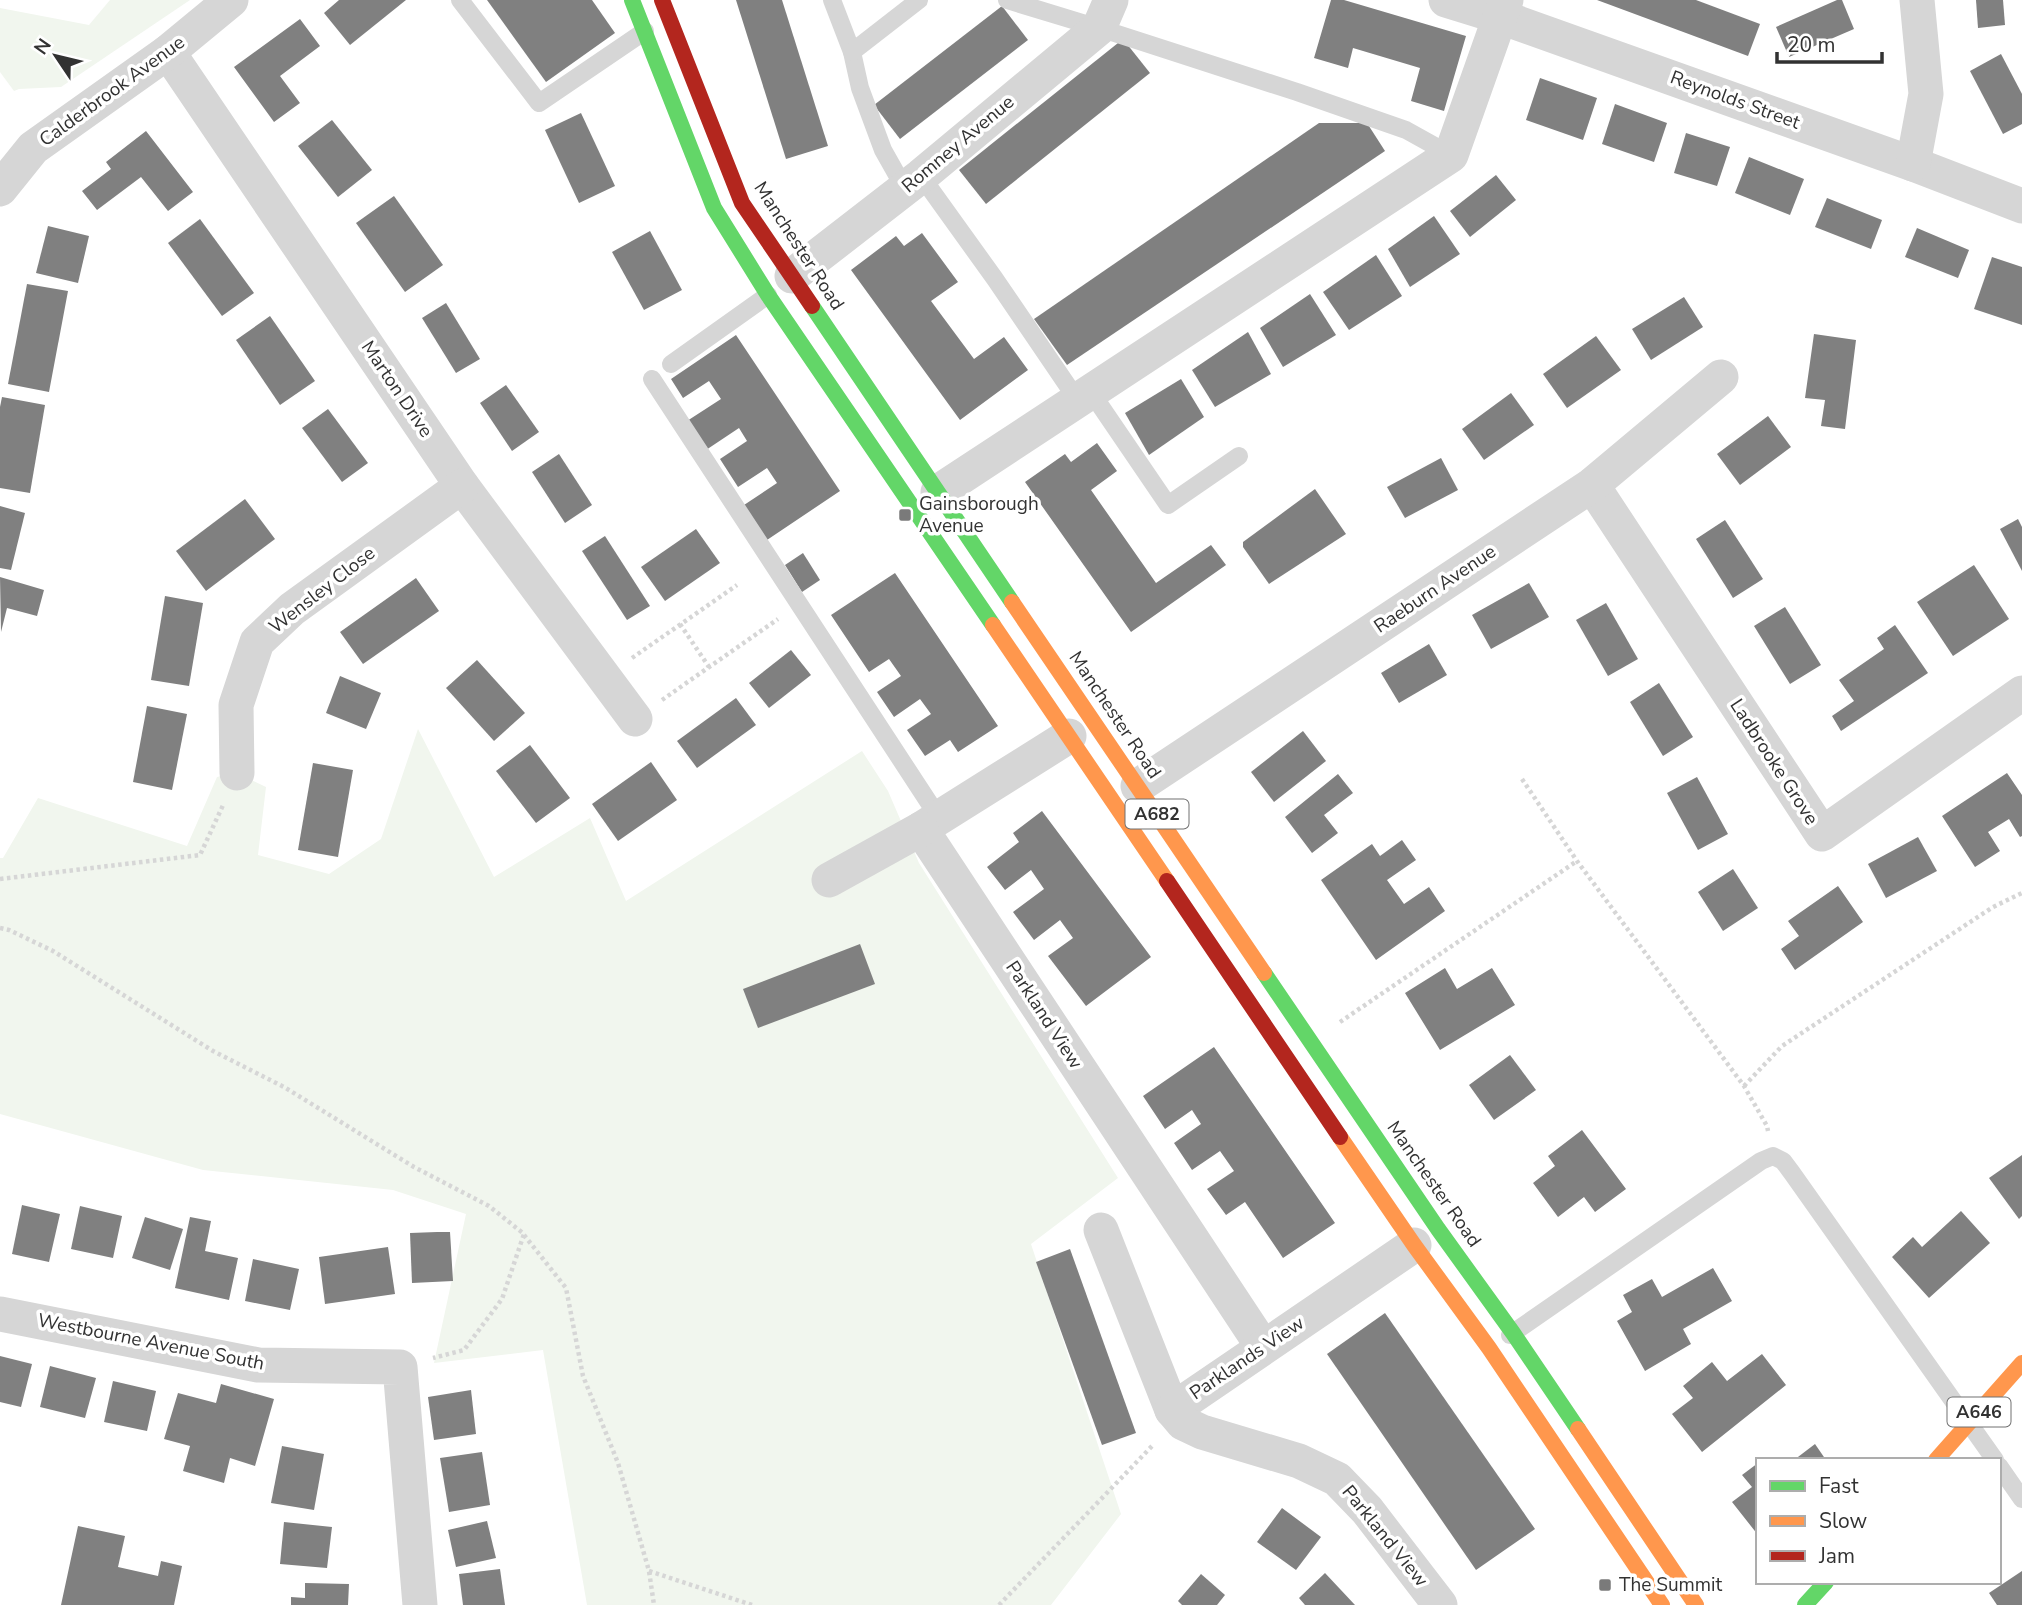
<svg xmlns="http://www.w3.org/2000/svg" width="2022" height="1605" viewBox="0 0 2022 1605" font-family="'Nunito Sans',sans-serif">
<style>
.green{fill:#f1f6ee}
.building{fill:#808080}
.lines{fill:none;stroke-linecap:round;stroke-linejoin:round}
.path{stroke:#d6d6d6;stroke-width:4.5;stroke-dasharray:3.5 3.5;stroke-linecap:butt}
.lane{stroke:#d6d6d6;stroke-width:18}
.street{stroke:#d6d6d6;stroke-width:35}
.fast{stroke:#63d668;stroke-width:16}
.slow{stroke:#ff974d;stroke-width:16}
.jam{stroke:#b3261e;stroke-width:16}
.poi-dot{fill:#7a7a7a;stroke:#fff;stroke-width:2.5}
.labels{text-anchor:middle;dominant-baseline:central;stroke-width:7;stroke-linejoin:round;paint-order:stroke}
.shield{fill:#fff;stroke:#707070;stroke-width:2}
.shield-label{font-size:18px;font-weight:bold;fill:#323232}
.street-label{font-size:19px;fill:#323232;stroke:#fff}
.poi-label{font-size:19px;fill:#323232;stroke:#fff;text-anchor:start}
</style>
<rect width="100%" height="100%" fill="#fff"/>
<g class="green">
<path d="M110 0H190L61 87 19 89 14 91 0 72V8L89 25Z"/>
<path d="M418 729 494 877 590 818 626 901 862 751 888 791 919 863 1118 1178 1031 1244 1121 1514 1051 1605H587L543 1350 434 1363 466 1214 393 1190 203 1170 0 1114V858H3L38 798 187 846 217 777 237 773 266 787 258 855 329 874 381 839Z"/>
</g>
<g class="building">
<path d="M339 0H406L350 45 324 13Z"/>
<path d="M487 0H592L615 33 546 82Z"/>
<path d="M736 0H782L828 146 786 159Z"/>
<path d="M1331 0H1344L1466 36 1444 111 1411 101 1420 68 1353 48 1348 68 1314 58Z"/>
<path d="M1597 0H1696L1760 24 1748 56Z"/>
<path d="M1837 0H1842L1854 29 1789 57 1776 27Z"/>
<path d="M1976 0H2003L2005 25 1978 28Z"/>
<path d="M1002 6 1028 40 900 139 874 105Z"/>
<path d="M300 19 320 46 280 76 300 103 274 122 234 67Z"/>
<path d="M1123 39 1150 73 986 204 959 170Z"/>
<path d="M2001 54 2022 94V124L2003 134 1970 71Z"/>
<path d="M1540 78 1597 98 1583 140 1526 120Z"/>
<path d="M1615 104 1667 123 1654 162 1602 144Z"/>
<path d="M581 113 615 186 579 203 545 130Z"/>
<path d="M332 120 372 170 338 197 298 146Z"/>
<path d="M1319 123H1367L1385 151 1067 365 1034 319Z"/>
<path d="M146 131 193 192 168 211 141 177 97 210 82 191 111 169 106 162Z"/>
<path d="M1686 133 1730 147 1717 186 1674 173Z"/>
<path d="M1749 157 1804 179 1790 215 1735 193Z"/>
<path d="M1496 175 1516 200 1470 237 1450 211Z"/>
<path d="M394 196 443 265 405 292 356 223Z"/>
<path d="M1827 198 1882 220 1871 249 1815 227Z"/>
<path d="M1434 216 1460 254 1410 287 1388 249Z"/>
<path d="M200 219 254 293 222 316 168 243Z"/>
<path d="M48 226 89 236 78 283 36 273Z"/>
<path d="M1917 228 1969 250 1958 278 1905 257Z"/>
<path d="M650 231 682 290 644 310 612 252Z"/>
<path d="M922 233 958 282 931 301 974 359 1004 337 1028 370 960 420 851 270 896 236 904 246Z"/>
<path d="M1376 255 1402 296 1349 330 1323 292Z"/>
<path d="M1992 257 2022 267V325L1974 309Z"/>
<path d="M27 284 68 291 49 392 8 384Z"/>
<path d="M1310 294 1336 335 1283 367 1260 328Z"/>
<path d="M1684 297 1703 327 1651 360 1632 329Z"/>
<path d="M446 303 480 359 456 373 422 318Z"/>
<path d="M270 316 315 381 280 405 236 340Z"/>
<path d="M1248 332 1271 374 1215 407 1192 370Z"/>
<path d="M1814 334 1856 340 1845 429 1821 426 1825 400 1805 398Z"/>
<path d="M736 335 840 491 764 542 741 507 777 483 767 468 738 487 720 459 747 441 739 428 706 450 687 421 721 399 709 381 683 398 671 379Z"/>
<path d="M1596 336 1621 370 1567 408 1543 374Z"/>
<path d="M1181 379 1204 417 1149 455 1125 413Z"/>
<path d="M506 385 539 432 512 451 480 403Z"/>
<path d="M1511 393 1534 425 1484 460 1462 429Z"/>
<path d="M2 397 45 405 30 493 0 488V407Z"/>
<path d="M328 409 368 463 342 482 302 428Z"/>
<path d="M1768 416 1791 447 1740 485 1717 454Z"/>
<path d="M1097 443 1117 471 1091 490 1156 583 1211 545 1226 565 1131 632 1025 482 1065 454 1071 462Z"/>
<path d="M559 454 592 505 565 523 532 472Z"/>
<path d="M1441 458 1458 490 1405 518 1387 487Z"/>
<path d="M1315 489 1346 534 1269 584 1243 547V542Z"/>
<path d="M245 499 275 539 206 591 176 551Z"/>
<path d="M0 506 25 513 11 570 0 568Z"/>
<path d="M2018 519 2022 527V571L2000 529Z"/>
<path d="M1725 520 1763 579 1733 598 1696 539Z"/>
<path d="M696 529 720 563 665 601 641 567Z"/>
<path d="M605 536 650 606 627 620 582 551Z"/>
<path d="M803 553 820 580 802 592 785 565Z"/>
<path d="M1974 565 2009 619 1953 656 1917 602Z"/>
<path d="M895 573 998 726 958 752 950 740 925 756 907 730 931 714 920 699 894 717 877 692 901 676 889 659 869 672 831 615Z"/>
<path d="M0 577 44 590 37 616 7 608 1 632Z"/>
<path d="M416 578 439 611 363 664 340 632Z"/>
<path d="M1529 583 1549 617 1491 649 1472 615Z"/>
<path d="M165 596 203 603 189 686 151 680Z"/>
<path d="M1606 603 1638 659 1608 676 1576 620Z"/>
<path d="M1785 607 1821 665 1790 684 1754 626Z"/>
<path d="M1895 625 1928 673 1841 731 1832 716 1854 701 1839 680 1884 649 1877 638Z"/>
<path d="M1429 644 1447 675 1399 703 1381 673Z"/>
<path d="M791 650 811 675 769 708 749 683Z"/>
<path d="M477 660 525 713 494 741 446 688Z"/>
<path d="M340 676 381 693 366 729 326 713Z"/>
<path d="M1659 683 1693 737 1663 756 1630 702Z"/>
<path d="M736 698 756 725 697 768 677 741Z"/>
<path d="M147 706 187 714 172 790 133 782Z"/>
<path d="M1303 731 1326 761 1274 802 1251 772Z"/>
<path d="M530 745 570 798 536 823 496 771Z"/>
<path d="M651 762 677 800 618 841 592 804Z"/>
<path d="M313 763 353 770 338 857 298 850Z"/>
<path d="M2007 773 2022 795V836L2020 837 2009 819 1988 832 2000 851 1975 867 1942 816Z"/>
<path d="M1338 774 1353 793 1324 815 1338 833 1312 853 1285 817Z"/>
<path d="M1697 777 1728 834 1698 850 1667 793Z"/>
<path d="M1042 811 1151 957 1086 1006 1048 956 1073 938 1060 920 1034 940 1013 912 1044 889 1031 870 1005 890 987 867 1019 842 1013 833Z"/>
<path d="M1918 837 1937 871 1886 898 1868 864Z"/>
<path d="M1402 840 1416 860 1387 880 1404 904 1429 887 1445 911 1376 960 1321 880 1372 844 1380 856Z"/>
<path d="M1733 869 1758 908 1723 931 1698 892Z"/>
<path d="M1838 886 1863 922 1795 970 1781 949 1799 936 1788 921Z"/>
<path d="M860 944 875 984 758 1028 743 989Z"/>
<path d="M1445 968 1457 989 1492 968 1515 1005 1440 1050 1405 993Z"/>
<path d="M1214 1047 1335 1223 1283 1258 1245 1202 1226 1215 1207 1189 1234 1171 1220 1151 1192 1170 1174 1143 1201 1124 1192 1110 1165 1129 1143 1096Z"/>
<path d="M1510 1055 1536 1090 1494 1120 1469 1085Z"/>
<path d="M1582 1130 1626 1189 1595 1212 1584 1197 1558 1217 1533 1183 1555 1166 1548 1156Z"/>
<path d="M2022 1155V1216L2019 1219 1989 1178Z"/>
<path d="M22 1205 60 1214 49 1262 12 1254Z"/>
<path d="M80 1206 122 1216 113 1258 71 1249Z"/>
<path d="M1961 1211 1990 1243 1929 1298 1892 1257 1913 1237 1922 1247Z"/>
<path d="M145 1217 183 1229 170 1270 132 1258Z"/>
<path d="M190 1217 211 1221 205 1251 238 1258 229 1300 175 1288Z"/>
<path d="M437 1232H450L453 1281 412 1283 410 1233Z"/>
<path d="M388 1247 395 1294 325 1304 319 1257Z"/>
<path d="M1070 1249 1136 1433 1102 1445 1036 1262Z"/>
<path d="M253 1259 299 1269 290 1310 245 1301Z"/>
<path d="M1713 1268 1732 1301 1683 1329 1691 1344 1645 1371 1617 1321 1632 1312 1623 1295 1652 1279 1662 1297Z"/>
<path d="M1385 1313 1535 1529 1476 1570 1327 1354Z"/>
<path d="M1762 1354 1786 1385 1702 1452 1672 1414 1693 1398 1683 1386 1712 1362 1727 1381Z"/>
<path d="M0 1356 32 1364 21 1407 0 1402Z"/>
<path d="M50 1366 96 1378 85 1418 40 1407Z"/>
<path d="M113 1381 156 1391 147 1431 104 1422Z"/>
<path d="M221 1384 274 1399 255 1466 230 1458 224 1483 183 1471 190 1446 164 1439 178 1393 216 1403Z"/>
<path d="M471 1390 476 1434 434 1440 428 1397Z"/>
<path d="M1815 1444 1826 1460H1794Z"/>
<path d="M282 1446 324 1454 314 1510 271 1503Z"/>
<path d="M482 1452 490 1505 449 1512 440 1458Z"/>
<path d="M1758 1463V1535L1732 1502 1752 1487 1742 1475Z"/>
<path d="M1282 1508 1321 1537 1296 1570 1257 1542Z"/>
<path d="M487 1521 496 1558 456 1567 448 1530Z"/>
<path d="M284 1522 332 1527 327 1568 280 1564Z"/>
<path d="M78 1526 125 1536 118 1567 158 1576 161 1561 182 1566 174 1605H61Z"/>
<path d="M500 1569 505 1605H463L459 1574Z"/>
<path d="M2022 1571V1605H1997L1989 1593Z"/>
<path d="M1325 1573 1355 1605H1305L1299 1598Z"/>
<path d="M1201 1574 1225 1595 1217 1605H1182L1178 1601Z"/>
<path d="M305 1583 349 1584 348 1605H291V1597L305 1598Z"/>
</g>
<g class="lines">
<g class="path">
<path d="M680 624 709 667"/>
<path d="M632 658 737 585"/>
<path d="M662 700 778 619"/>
<path d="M1522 779 1577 861 1744 1086 1767 1126 1768 1131"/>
<path d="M0 879 200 855 224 803"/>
<path d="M0 928 9 930 53 951 213 1051 284 1087 414 1167 489 1206 524 1234 502 1299 464 1350 433 1358"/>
<path d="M1340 1022 1577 861"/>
<path d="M1744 1086 1782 1046 1993 907 2022 893"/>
<path d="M524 1235 566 1288 583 1376 618 1463 649 1571 654 1605"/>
<path d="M649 1571 752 1605"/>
<path d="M999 1605 1154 1444"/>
</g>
<g class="lane">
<path d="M460 0 539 103 645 31"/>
<path d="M832 0 852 52 860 88 883 150 905 189"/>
<path d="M1007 0 1099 28 1297 92 1406 130 1451 155"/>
<path d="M852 52 919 0"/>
<path d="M921 176 995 279 1078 401"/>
<path d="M671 364 768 295"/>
<path d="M652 379 939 818"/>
<path d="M1091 392 1168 505 1239 456"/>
<path d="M1510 1335 1761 1161 1773 1156 1783 1161 1792 1173 1995 1460"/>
<path d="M1999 1466 2022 1499"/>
</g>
<g class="street">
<path d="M1446 0 1501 17 1913 164 2022 206"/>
<path d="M168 52 462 486 635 719"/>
<path d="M1913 164 1926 94 1917 0"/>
<path d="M0 189 33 148 168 52 231 0"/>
<path d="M792 276 921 176 1099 28 1111 0"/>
<path d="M1592 485 1822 834 2022 693"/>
<path d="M938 492 1451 155 1506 0"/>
<path d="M1069 736 921 829 1263 1347"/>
<path d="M237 773 236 705 257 642 292 609 462 486"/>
<path d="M1138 786 1592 485 1721 377"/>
<path d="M829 880 921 829"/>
<path d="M1101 1230 1172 1410 1414 1245"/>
<path d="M0 1314 258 1365 400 1367 420 1605"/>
<path d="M1172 1410 1183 1423 1202 1432 1299 1461 1337 1479 1367 1510 1440 1605"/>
</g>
<g class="fast">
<path d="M632 0 714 208 768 295 993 625"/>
<path d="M812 306 1012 602"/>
<path d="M1264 973 1438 1229 1513 1333 1578 1429"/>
<path d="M1805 1605 1826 1582"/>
</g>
<g class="slow">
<path d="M1012 602 1264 973"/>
<path d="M993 625 1167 881"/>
<path d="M1340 1137 1414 1245 1489 1348 1662 1605"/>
<path d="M1578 1429 1696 1605"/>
<path d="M1936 1460 2022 1363"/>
</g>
<g class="jam">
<path d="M662 0 742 203 812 306"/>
<path d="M1167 881 1340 1137"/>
</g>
</g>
<g class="poi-dot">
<rect x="898" y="508" width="14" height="14" rx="3.5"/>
<rect x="1598" y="1578" width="14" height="14" rx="3.5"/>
</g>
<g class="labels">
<g class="shield">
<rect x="1125.5" y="799.5" width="63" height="29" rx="5"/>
<rect x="1947.5" y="1397.5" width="63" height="29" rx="5"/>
</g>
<g class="shield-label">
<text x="1157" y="814">A682</text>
<text x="1979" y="1412">A646</text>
</g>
<g class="street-label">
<text transform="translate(112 91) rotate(-36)">Calderbrook Avenue</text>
<text transform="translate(1735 100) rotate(20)">Reynolds Street</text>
<text transform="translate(958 144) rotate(-40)">Romney Avenue</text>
<text transform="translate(799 246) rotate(57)">Manchester Road</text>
<text transform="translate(397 389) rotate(56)">Marton Drive</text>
<text transform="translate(1435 589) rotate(-34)">Raeburn Avenue</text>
<text transform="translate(322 590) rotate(-38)">Wensley Close</text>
<text transform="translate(1115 715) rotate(56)">Manchester Road</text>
<text transform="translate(1774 762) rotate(57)">Ladbrooke Grove</text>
<text transform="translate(1044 1015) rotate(57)">Parkland View</text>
<text transform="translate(1434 1184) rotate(55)">Manchester Road</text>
<text transform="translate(151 1342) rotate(11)">Westbourne Avenue South</text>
<text transform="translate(1247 1358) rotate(-34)">Parklands View</text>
<text transform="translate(1385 1536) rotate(51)">Parkland View</text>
</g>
<g class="poi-label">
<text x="919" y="504">Gainsborough<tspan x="919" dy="22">Avenue</tspan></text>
<text x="1619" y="1585">The Summit</text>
</g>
</g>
<rect x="1756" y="1458" width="245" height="126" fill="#ffffff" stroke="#adadad" stroke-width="2"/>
<rect x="1770" y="1481" width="35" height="10" fill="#63d668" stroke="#adadad" stroke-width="2"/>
<text x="1819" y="1493" font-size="21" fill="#323232">Fast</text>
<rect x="1770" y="1516" width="35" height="10" fill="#ff974d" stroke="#adadad" stroke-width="2"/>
<text x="1819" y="1528" font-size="21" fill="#323232">Slow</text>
<rect x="1770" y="1551" width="35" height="10" fill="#b3261e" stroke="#adadad" stroke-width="2"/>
<text x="1819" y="1563" font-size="21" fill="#323232">Jam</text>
<g transform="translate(56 56) rotate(305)" stroke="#ffffff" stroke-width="5" paint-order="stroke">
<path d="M0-5L12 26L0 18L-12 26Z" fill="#323232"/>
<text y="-10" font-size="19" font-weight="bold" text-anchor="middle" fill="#323232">N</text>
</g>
<path d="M1777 52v10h105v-10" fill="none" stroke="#323232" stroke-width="3.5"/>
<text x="1787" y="52" font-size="21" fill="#323232" stroke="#ffffff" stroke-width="5" paint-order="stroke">20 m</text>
</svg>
